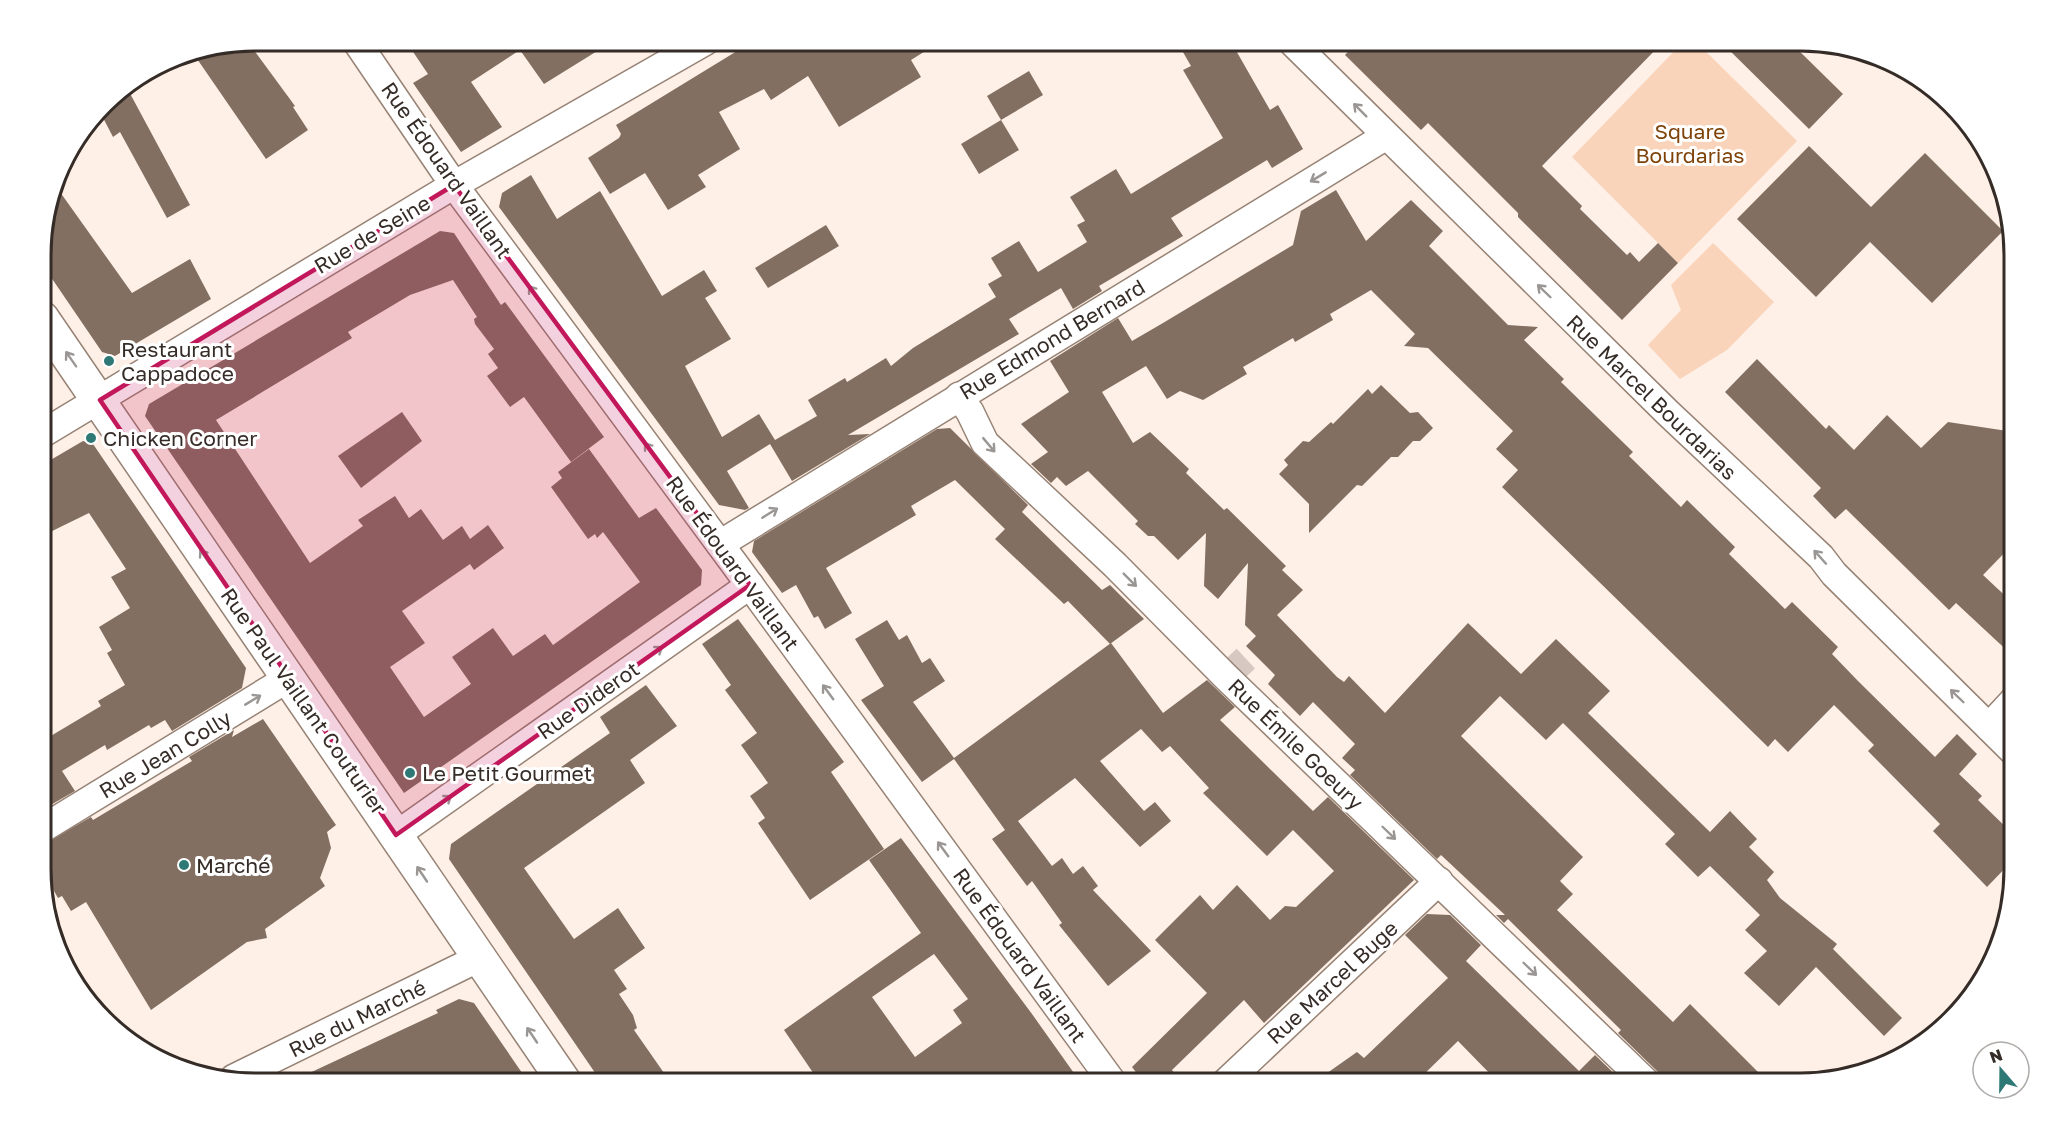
<svg xmlns="http://www.w3.org/2000/svg" width="2055" height="1124" viewBox="0 0 2055 1124" font-family="'Golos Text',sans-serif">
<style>
.green{fill:#fad4ba}
.building{fill:#826f61;fill-rule:evenodd}
.lines{fill:none;stroke-linecap:round;stroke-linejoin:round}
.minor-tunnel{stroke:#d6c9c1;stroke-width:27;stroke-dasharray:27 14;stroke-linecap:butt}
.minor-casing{stroke:#978375;stroke-width:30}
.tertiary-casing{stroke:#978375;stroke-width:36}
.minor{stroke:#fff;stroke-width:27}
.tertiary{stroke:#fff;stroke-width:33}
.oneway{stroke:#9a9693}
.marked{fill:#c2185b;fill-opacity:0.2;stroke:#c2185b;stroke-width:4.5;stroke-linejoin:round}
.poi-dot{fill:#2e7875;stroke:#fff;stroke-width:2}
.labels{text-anchor:middle;dominant-baseline:central;stroke-width:6;stroke-linejoin:round;paint-order:stroke}
.park-label{font-size:21px;fill:#7f4309;stroke:#fff}
.street-label{font-size:21px;fill:#352c27;stroke:#fff}
.poi-label{font-size:21px;fill:#352c27;stroke:#fff;text-anchor:start}
.rim{fill:none;stroke:#352c27;stroke-width:3}
</style>
<rect width="100%" height="100%" fill="#fef0e7"/>
<g class="green">
<path d="M1684 41H1695L1797 141 1678 263 1572 157Z"/>
<path d="M1713 243 1774 302 1727 350 1680 379 1648 345 1681 310 1671 285Z"/>
</g>
<g class="building">
<path d="M405 40H615L544 84 520 50 471 82 502 127 461 152 413 83 428 74Z"/>
<path d="M755 40H943L911 60 921 77 839 127 808 76 771 100 764 89 719 112 740 149 698 175 706 187 668 210 645 173 610 194 588 158 619 138 621 134 616 125Z"/>
<path d="M1176 40H1230L1270 110 1278 105 1303 149 1272 168 1267 160 1171 218 1183 236 1099 286 1102 291 1073 309 1061 288 1009 319 1019 334 848 435 870 434 792 481 770 444 727 471 749 508 745 510 719 505 499 207 502 193 531 175 557 219 600 191 662 296 704 270 717 291 705 298 731 339 685 366 722 437 759 414 775 440 817 416 808 400 845 378 847 382 886 358 891 366 913 348 996 297 988 284 1002 276 991 258 1019 241 1038 272 1087 242 1077 225 1085 221 1070 197 1116 169 1131 194 1223 138 1183 70 1191 66Z"/>
<path d="M1359 40H1665L1542 166 1582 206 1580 209 1627 255 1630 252 1639 262 1658 243 1678 263 1622 320 1518 217V213L1428 123 1421 130 1345 55Z"/>
<path d="M1719 40H1788L1843 94 1809 129Z"/>
<path d="M248 42 295 106 293 107 308 130 266 159 193 53Z"/>
<path d="M1029 71 1043 95 1001 120 987 96Z"/>
<path d="M126 86 190 205 167 218 120 132 113 137 100 112 113 94Z"/>
<path d="M1001 120 1019 150 979 174 961 144Z"/>
<path d="M1809 146 1871 207 1925 153 2003 231 1932 303 1870 242 1816 297 1737 219Z"/>
<path d="M55 185 132 293 190 259 211 299 115 356 102 352 42 264V228Z"/>
<path d="M1336 190 1366 241 1411 200 1443 231 1429 246 1508 325 1538 327 1524 340 1564 379 1561 382 1633 452 1629 456 1681 507 1687 500 1735 547 1729 554 1785 609 1792 602 1838 647 1832 654 1858 681 1935 757 1957 734 1977 754 1959 774 1982 796 1978 800 2014 835V859L1987 887 1933 831 1940 824 1868 751 1874 745 1834 705 1788 752 1775 739 1768 747 1502 487 1518 470 1496 449 1513 431 1428 348 1404 346 1415 334 1371 290 1330 314 1333 320 1295 342 1293 338 1243 367 1247 374 1203 400 1180 391 1167 399 1146 366 1102 392 1133 443 1150 432 1189 469 1186 473 1224 510 1227 508 1286 566 1282 570 1303 590 1277 615 1337 677 1344 682 1349 676 1385 713 1468 623 1521 674 1556 639 1610 691 1588 713 1710 832 1730 811 1757 839 1749 847 1774 872 1767 880 1780 898 1837 944 1833 949 1902 1018 1884 1036 1816 967 1779 1006 1744 973 1767 951 1745 930 1760 915 1710 866 1698 877 1665 844 1675 834 1563 723 1546 740 1500 696 1461 736 1583 857 1560 881 1573 894 1557 910 1673 1022 1690 1004 1769 1083H1662L1658 1072 1618 1033 1621 1030 1508 919 1504 923 1496 915H1505L1441 855 1437 859 1350 775 1355 770 1342 758 1355 744 1313 702 1300 716 1268 684 1275 675 1246 646 1256 636 1245 625 1248 563 1218 599 1204 586 1206 533 1178 560 1154 536H1148L1135 524 1138 521 1088 471 1066 486 1057 477 1051 483 1031 464 1048 452 1021 424 1069 392 1050 361 1118 318 1132 341 1163 323 1293 245 1301 211Z"/>
<path d="M826 225 839 246 768 288 755 268Z"/>
<path d="M440 231 454 233 501 305 505 302 604 437 571 462 524 397 510 407 487 376 498 368 488 354 494 349 475 324 474 319 477 317 453 280 410 295 348 332 352 338 216 420 310 563 363 526 358 520 395 496 409 518 421 509 443 540 462 526 470 539 488 525 504 548 474 570 470 564 402 611 425 643 390 667 424 717 471 684 452 657 493 628 513 656 545 634 553 645 640 582 603 532 597 538 595 534 588 539 551 487 562 478 558 472 589 449 639 518 656 508 702 570 701 585 404 793 145 416 149 404Z"/>
<path d="M1757 359 1826 429 1829 425 1854 450 1887 415 1921 448 1948 422 2014 432V543L1983 575 2014 604V657L1956 603 1949 610 1846 509 1835 519 1813 496 1821 488 1725 392Z"/>
<path d="M1381 385 1410 413 1418 412 1433 428 1420 441H1413L1398 457H1391L1362 486 1357 485 1309 533V504L1279 474 1288 465 1284 460 1303 441 1309 442 1331 422 1333 424 1368 389 1372 394Z"/>
<path d="M402 412 422 441 361 488 338 456Z"/>
<path d="M950 428 1028 505 1022 512 1102 590 1110 585 1144 619 1110 644 1068 601 1064 604 995 539 1005 529 955 480 911 506 916 515 826 568 852 613 825 629 818 616 814 618 796 585 782 593 752 552 754 541 937 429Z"/>
<path d="M83 441 93 444 246 668 242 688 172 731 165 720 151 728 149 725 107 750 105 745 62 771 75 791 42 810V738L44 740 101 706 98 701 125 685 107 653 112 650 99 627 130 608 111 577 126 569 89 513 42 536V465Z"/>
<path d="M738 619 844 762 831 772 884 849 810 900 758 823 765 818 750 796 768 783 741 745 757 733 725 690 731 685 702 644Z"/>
<path d="M887 620 899 640 907 635 922 663 930 658 945 681 913 702 954 758 1111 643 1163 713 1207 680 1235 707 1220 720 1313 811 1328 797 1414 880 1264 1023 1244 1000 1172 1070 1182 1083H1144L1132 1067 1207 993 1155 940 1200 895 1213 910 1237 885 1270 920 1285 906 1296 907 1334 871 1293 830 1267 856 1203 793 1209 788 1170 746 1162 752 1141 729 1100 761 1144 811 1155 802 1171 821 1140 847 1075 778 1018 821 1052 866 1062 858 1073 874 1083 866 1098 886 1093 890 1151 951 1108 986 1059 925 1062 923 1032 881 1027 886 992 839 1005 830 954 759 922 782 861 700 884 686 855 639Z"/>
<path d="M646 685 677 726 630 760 645 783 524 868 574 939 618 908 645 948 614 970 627 989 619 994 633 1015 637 1028 634 1030 671 1083H602L449 859 451 844 610 733 600 717Z"/>
<path d="M263 719 336 825 327 832 331 848 320 878 325 886 265 929 267 938 247 942 151 1010 86 902 71 911 62 896 58 898 42 870V845L91 817 93 820 192 761 189 757 234 730 232 737Z"/>
<path d="M901 838 1032 1014 1081 1083H820L784 1030 921 933 869 860ZM934 954 968 999 953 1010 962 1023 915 1057 872 997Z"/>
<path d="M1427 914 1450 915 1481 945 1466 961 1579 1071 1595 1055 1624 1083H1499L1458 1041 1415 1083H1313L1357 1052 1364 1058 1448 978 1405 935Z"/>
<path d="M459 999 474 1003 529 1083H288L438 1013 436 1010Z"/>
</g>
<g class="lines">
<path class="minor-tunnel" d="M1226 677 1252 653"/>
<g class="minor-casing">
<g id="minor">
<path d="M356 41 454 185 733 562 1113 1083"/>
<path d="M1291 41 1668 413 1821 557 1834 574 2014 752"/>
<path d="M959 396 970 412 985 443 1115 565 1226 677 1647 1083"/>
<path d="M42 434 454 185 706 41"/>
<path d="M720 544 1386 136"/>
<path d="M1989 727 2014 700"/>
<path d="M42 829 287 679"/>
<path d="M396 835 750 585"/>
<path d="M234 1078 479 958"/>
<path d="M1225 1083 1439 881"/>
</g>
</g>
<g class="tertiary-casing">
<path id="tertiary" d="M42 318 565 1083"/>
</g>
<use href="#minor" class="minor"/>
<use href="#tertiary" class="tertiary"/>
</g>
<defs><path id="oneway-shaft" d="M-6 0H5M1.5-3L5.5 0L1.5 3" fill="none" stroke-width="1.6" stroke-linecap="round" stroke-linejoin="round" transform="scale(1.5)"/></defs>
<g class="oneway">
<use href="#oneway-shaft" transform="translate(1360 110) rotate(-135)"/>
<use href="#oneway-shaft" transform="translate(1318 177) rotate(149)"/>
<use href="#oneway-shaft" transform="translate(1544 291) rotate(-136)"/>
<use href="#oneway-shaft" transform="translate(534 293) rotate(-126)"/>
<use href="#oneway-shaft" transform="translate(71 359) rotate(-125)"/>
<use href="#oneway-shaft" transform="translate(989 445) rotate(50)"/>
<use href="#oneway-shaft" transform="translate(650 450) rotate(-126)"/>
<use href="#oneway-shaft" transform="translate(770 513) rotate(-32)"/>
<use href="#oneway-shaft" transform="translate(205 557) rotate(-124)"/>
<use href="#oneway-shaft" transform="translate(1820 557) rotate(-132)"/>
<use href="#oneway-shaft" transform="translate(1130 580) rotate(45)"/>
<use href="#oneway-shaft" transform="translate(655 652) rotate(-35)"/>
<use href="#oneway-shaft" transform="translate(828 692) rotate(-126)"/>
<use href="#oneway-shaft" transform="translate(1957 696) rotate(-136)"/>
<use href="#oneway-shaft" transform="translate(253 700) rotate(-31)"/>
<use href="#oneway-shaft" transform="translate(444 801) rotate(-35)"/>
<use href="#oneway-shaft" transform="translate(1389 833) rotate(44)"/>
<use href="#oneway-shaft" transform="translate(943 849) rotate(-126)"/>
<use href="#oneway-shaft" transform="translate(422 874) rotate(-124)"/>
<use href="#oneway-shaft" transform="translate(1530 969) rotate(44)"/>
<use href="#oneway-shaft" transform="translate(532 1035) rotate(-124)"/>
</g>
<path class="marked" d="M454 185 750 585 396 835 100 400Z"/>
<g class="poi-dot">
<circle cx="109" cy="361" r="6"/>
<circle cx="91" cy="438" r="6"/>
<circle cx="410" cy="773" r="6"/>
<circle cx="184" cy="865" r="6"/>
</g>
<g class="labels">
<g class="park-label">
<text x="1690" y="131">Square<tspan x="1690" dy="24">Bourdarias</tspan></text>
</g>
<g class="street-label">
<text transform="translate(447 170) rotate(55)">Rue Édouard Vaillant</text>
<text transform="translate(372 234) rotate(-31)">Rue de Seine</text>
<text transform="translate(1052 339) rotate(-31)">Rue Edmond Bernard</text>
<text transform="translate(1652 397) rotate(44)">Rue Marcel Bourdarias</text>
<text transform="translate(733 563) rotate(54)">Rue Édouard Vaillant</text>
<text transform="translate(588 700) rotate(-35)">Rue Diderot</text>
<text transform="translate(304 701) rotate(55)">Rue Paul Vaillant Couturier</text>
<text transform="translate(1296 744) rotate(44)">Rue Émile Goeury</text>
<text transform="translate(165 754) rotate(-31)">Rue Jean Colly</text>
<text transform="translate(1020 955) rotate(54)">Rue Édouard Vaillant</text>
<text transform="translate(1332 982) rotate(-43)">Rue Marcel Buge</text>
<text transform="translate(357 1018) rotate(-26)">Rue du Marché</text>
</g>
<g class="poi-label">
<text x="121" y="349">Restaurant<tspan x="121" dy="24">Cappadoce</tspan></text>
<text x="103" y="438">Chicken Corner</text>
<text x="422" y="773">Le Petit Gourmet</text>
<text x="196" y="865">Marché</text>
</g>
</g>
<path d="M0 0H2055V1124H0ZM255 51H1800A204 204 0 0 1 2004 255V869A204 204 0 0 1 1800 1073H255A204 204 0 0 1 51 869V255A204 204 0 0 1 255 51Z" fill="#fff" fill-rule="evenodd"/>
<path class="rim" d="M255 51H1800A204 204 0 0 1 2004 255V869A204 204 0 0 1 1800 1073H255A204 204 0 0 1 51 869V255A204 204 0 0 1 255 51Z"/>
<g transform="translate(2001 1070) rotate(340)"><circle r="28" fill="#ffffff" stroke="#aeaba9" stroke-width="1.5"/>
<path d="M0-4.5L10 22L0 15L-10 22Z" fill="#2e7875"/>
<text y="-9" font-size="16" font-weight="bold" text-anchor="middle" fill="#352c27">N</text>
</g>
</svg>
